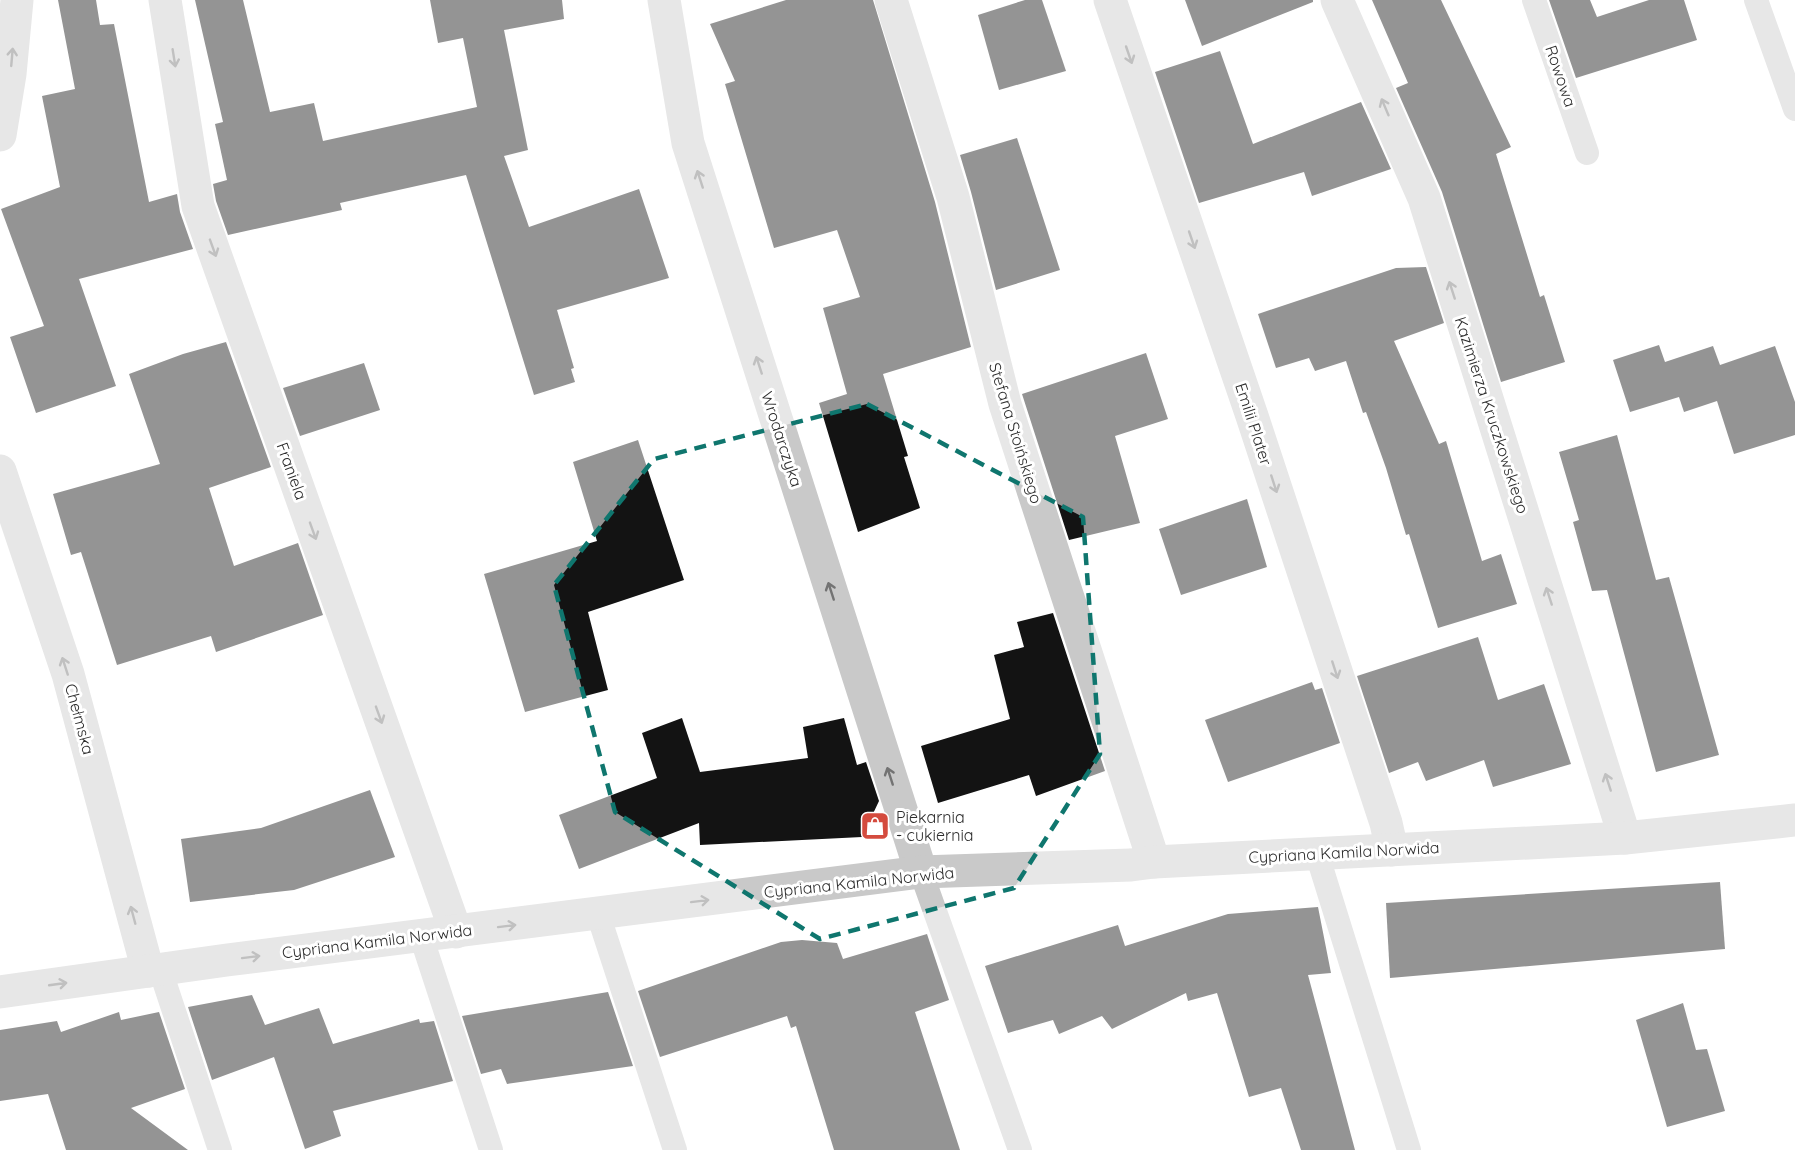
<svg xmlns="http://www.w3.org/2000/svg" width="1795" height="1150" viewBox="0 0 1795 1150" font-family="Quicksand,sans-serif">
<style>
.building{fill:#131313}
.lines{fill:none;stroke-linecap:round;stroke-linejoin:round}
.service{stroke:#c9c9c9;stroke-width:24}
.minor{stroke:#c9c9c9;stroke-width:33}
.tertiary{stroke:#c9c9c9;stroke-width:33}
.oneway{stroke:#737373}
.marked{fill:none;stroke:#0f766e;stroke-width:4.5;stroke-dasharray:12 8;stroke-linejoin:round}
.labels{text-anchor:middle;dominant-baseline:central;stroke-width:6;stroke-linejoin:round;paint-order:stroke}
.street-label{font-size:16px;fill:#2c2c2c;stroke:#fff}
.poi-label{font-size:16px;fill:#2c2c2c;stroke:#fff;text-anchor:start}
</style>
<rect width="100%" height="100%" fill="#fff"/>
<g class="building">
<path d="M58 0H96L100 25 114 24 149 202 177 194 180 212 193 249 79 279 116 386 36 413 10 337 44 326 1 209 60 187 42 96 75 89Z"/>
<path d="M195 0H243L270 112 314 103 323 141 477 107 463 38 438 43 430 0H562L564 19 504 30 528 150 504 156 529 227 639 189 669 278 557 310 574 368 571 369 575 382 534 395 466 175 340 203 342 210 228 235 216 201 213 184 227 180 215 124 223 122Z"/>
<path d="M786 0H873L935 202 971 347 883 374 908 456 904 457 920 508 858 532 819 403 847 394 823 308 860 297 837 230 774 248 725 84 735 81 710 24Z"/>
<path d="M1025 0H1042L1066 71 999 90 978 15Z"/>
<path d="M1185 0H1313V2L1202 46Z"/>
<path d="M1372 0H1441L1511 147 1496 154 1540 297 1544 295 1565 362 1501 382 1442 192 1396 88 1408 83Z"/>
<path d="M1549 0H1590L1597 17 1649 0H1684L1697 40 1576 78Z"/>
<path d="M1220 51 1253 144 1361 102 1391 169 1312 196 1304 172 1199 203 1155 72Z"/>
<path d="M1017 138 1060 270 996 290 971 192 960 155Z"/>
<path d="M1426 267 1444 323 1394 341 1439 444 1446 441 1482 561 1501 554 1517 604 1438 628 1409 534 1406 535 1386 468 1366 412 1363 413 1346 361 1315 371 1309 358 1276 368 1258 314 1396 268Z"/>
<path d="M226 342 271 467 209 488 234 566 298 543 323 615 216 652 211 636 117 665 81 552 71 555 53 494 160 464 129 374 183 354Z"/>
<path d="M1659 345 1665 362 1713 346 1720 365 1775 346 1795 402V435L1734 454 1717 401 1684 412 1679 397 1630 412 1613 360Z"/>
<path d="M1146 353 1168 419 1115 436 1140 523 1069 540 1022 394Z"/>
<path d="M364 363 380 410 300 436 283 388Z"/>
<path d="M1617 435 1656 580 1669 577 1719 755 1656 772 1607 590 1592 591 1573 522 1579 520 1559 452Z"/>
<path d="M638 440 684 580 588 612 608 690 525 712 484 574 597 541 573 462Z"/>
<path d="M1247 499 1267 567 1181 595 1159 529Z"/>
<path d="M1053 613 1105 771 1036 796 1029 775 938 803 921 746 1010 719 994 655 1024 647 1017 622Z"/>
<path d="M1478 637 1498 700 1544 684 1571 764 1493 787 1484 760 1426 781 1418 762 1389 773 1357 676Z"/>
<path d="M1312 682 1315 690 1322 688 1340 743 1228 782 1205 720Z"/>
<path d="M682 718 700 772 808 758 803 727 844 718 857 765 866 762 879 801 862 837 700 845 699 823 579 869 559 815 657 778 642 733Z"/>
<path d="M370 790 395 857 294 890 190 902 181 839 261 828Z"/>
<path d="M1720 882 1725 949 1390 978 1386 903Z"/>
<path d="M1318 907 1331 973 1308 975 1355 1150H1301L1281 1088 1249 1097 1217 993 1188 1001 1186 993 1112 1029 1102 1016 1059 1034 1053 1020 1008 1033 985 966 1118 925 1125 946 1228 914Z"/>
<path d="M927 934 949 1000 915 1012 960 1150H834L796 1026 791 1028 787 1016 660 1057 638 991 781 942 802 940 837 943 843 959Z"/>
<path d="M608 992 633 1066 507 1084 501 1069 481 1074 462 1016Z"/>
<path d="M252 995 265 1025 319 1008 333 1044 419 1019 420 1023 434 1021 453 1081 333 1111 341 1136 305 1149 274 1057 212 1080 188 1007Z"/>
<path d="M1683 1003 1696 1050 1707 1049 1725 1111 1667 1127 1636 1020Z"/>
<path d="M119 1012 121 1020 159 1012 185 1089 131 1108 188 1150H66L48 1094 0 1101V1030L57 1021 61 1032Z"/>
</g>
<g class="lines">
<g class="service">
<path d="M1534 0 1587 153"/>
<path d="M1756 0 1795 109"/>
<path d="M1317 854 1409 1150"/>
<path d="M921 872 1020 1150"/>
<path d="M598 914 675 1150"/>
<path d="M421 936 491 1150"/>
<path d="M160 969 220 1150"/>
</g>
<g class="minor">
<path d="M165 0 198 206 456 932"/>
<path d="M664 0 688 143 921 872"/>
<path d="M891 0 953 197 1005 404 1154 862"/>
<path d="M1110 0 1252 416 1386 823 1392 850"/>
<path d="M1337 0 1424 198 1625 838"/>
<path d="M0 135 10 74 17 0"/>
<path d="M0 471 68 674 148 971"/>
</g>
<path class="tertiary" d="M0 992 227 960 921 872 1131 865 1154 862 1625 838 1795 820"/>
</g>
<defs><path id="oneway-shaft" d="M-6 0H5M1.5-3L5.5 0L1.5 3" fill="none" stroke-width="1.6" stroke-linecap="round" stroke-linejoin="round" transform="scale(1.5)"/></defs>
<g class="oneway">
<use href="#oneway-shaft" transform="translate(1129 55) rotate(71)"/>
<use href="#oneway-shaft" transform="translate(12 57) rotate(-85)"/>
<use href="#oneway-shaft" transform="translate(174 58) rotate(81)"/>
<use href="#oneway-shaft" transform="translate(1385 107) rotate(-113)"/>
<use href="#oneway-shaft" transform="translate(700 179) rotate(-108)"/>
<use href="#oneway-shaft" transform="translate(1192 240) rotate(71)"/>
<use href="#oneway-shaft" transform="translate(213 248) rotate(70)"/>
<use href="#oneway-shaft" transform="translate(1452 290) rotate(-108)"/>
<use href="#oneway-shaft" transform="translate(759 365) rotate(-108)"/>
<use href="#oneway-shaft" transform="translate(1274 484) rotate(72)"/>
<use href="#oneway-shaft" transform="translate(313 531) rotate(70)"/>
<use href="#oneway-shaft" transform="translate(831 591) rotate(-108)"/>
<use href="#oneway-shaft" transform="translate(1549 596) rotate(-108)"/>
<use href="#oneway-shaft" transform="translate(65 666) rotate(-108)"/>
<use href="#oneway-shaft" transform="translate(1335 670) rotate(72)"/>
<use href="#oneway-shaft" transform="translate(379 715) rotate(70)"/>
<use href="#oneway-shaft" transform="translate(890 776) rotate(-108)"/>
<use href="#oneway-shaft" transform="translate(1608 782) rotate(-108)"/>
<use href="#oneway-shaft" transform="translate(700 901) rotate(-7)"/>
<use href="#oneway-shaft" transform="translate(133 915) rotate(-105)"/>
<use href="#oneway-shaft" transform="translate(507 926) rotate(-7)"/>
<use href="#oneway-shaft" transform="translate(251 957) rotate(-7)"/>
<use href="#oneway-shaft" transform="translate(58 984) rotate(-8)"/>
</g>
<path d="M0 0H1795V1150H0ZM867 404 1083 517 1100 754 1014 888 820 939 615 812 554 585 654 459Z" fill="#fff" fill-opacity=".55" fill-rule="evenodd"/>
<path class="marked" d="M867 404 1083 517 1100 754 1014 888 820 939 615 812 554 585 654 459Z"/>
<defs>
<g id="shop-square" transform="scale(1.5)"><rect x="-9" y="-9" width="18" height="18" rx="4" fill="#d44b3e" stroke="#fff"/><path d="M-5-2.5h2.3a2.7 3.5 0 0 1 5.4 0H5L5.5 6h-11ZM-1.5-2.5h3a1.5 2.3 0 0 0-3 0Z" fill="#fff"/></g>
</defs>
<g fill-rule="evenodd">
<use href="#shop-square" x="875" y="826"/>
</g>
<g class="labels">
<g class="street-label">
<text transform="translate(1561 76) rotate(71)">Rowowa</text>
<text transform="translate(1492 415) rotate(72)">Kazimierza Kruczkowskiego</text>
<text transform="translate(1254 424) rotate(72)">Emilii Plater</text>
<text transform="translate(1016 433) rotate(73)">Stefana Stoińskiego</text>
<text transform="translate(782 439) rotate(72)">Wrodarczyka</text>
<text transform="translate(292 471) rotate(70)">Franiela</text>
<text transform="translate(80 719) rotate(75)">Chełmska</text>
<text transform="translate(1344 852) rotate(-3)">Cypriana Kamila Norwida</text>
<text transform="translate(859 882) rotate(-6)">Cypriana Kamila Norwida</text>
<text transform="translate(377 941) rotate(-7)">Cypriana Kamila Norwida</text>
</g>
<g class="poi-label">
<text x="896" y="817">Piekarnia<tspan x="896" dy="18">- cukiernia</tspan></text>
</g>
</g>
</svg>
